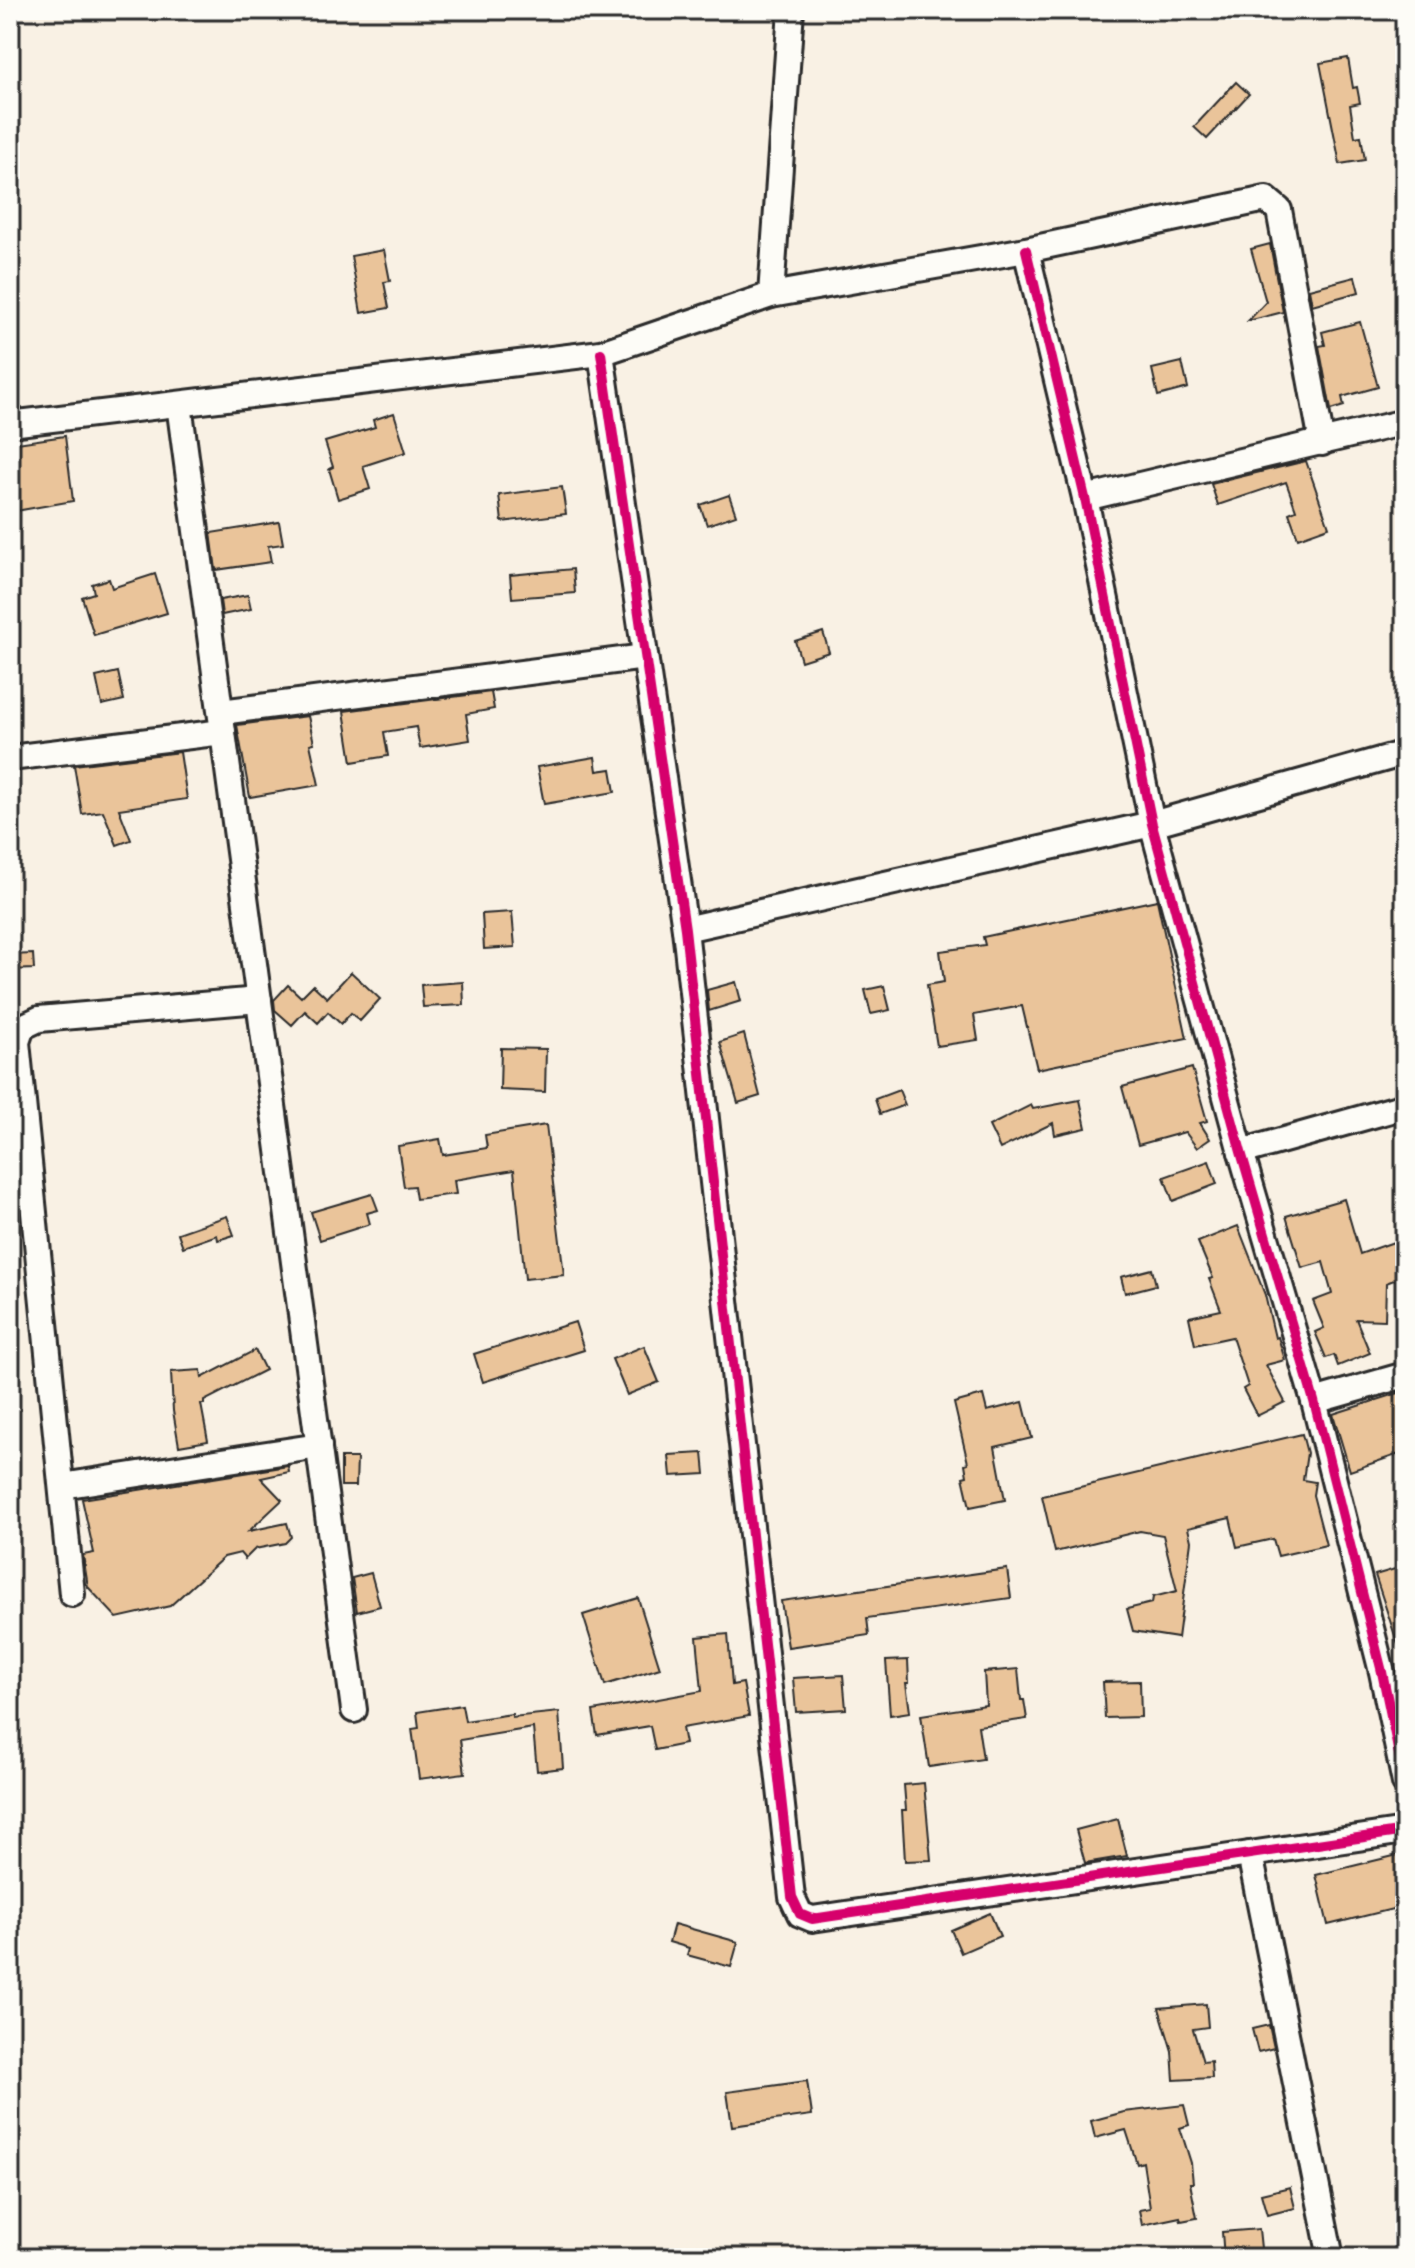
<svg xmlns="http://www.w3.org/2000/svg" width="1415" height="2268" viewBox="0 0 1415 2268" font-family="Caveat,sans-serif">
<style>
.building{fill:#eac49a;stroke:#2b2b2b;stroke-width:2}
.lines{fill:none;stroke-linecap:round;stroke-linejoin:round}
.minor-casing{stroke:#2b2b2b;stroke-width:30}
.minor{stroke:#fdfcf7;stroke-width:24}
.cycleway-casing{stroke:#fdfcf7;stroke-width:15}
.cycleway{stroke:#d6006c;stroke-width:10}
</style>
<rect width="100%" height="100%" fill="#f9f1e4"/>
<filter id="ink" filterUnits="userSpaceOnUse"><feTurbulence type="fractalNoise" baseFrequency=".0125" numOctaves="2"/><feDisplacementMap in="SourceGraphic" scale="16" xChannelSelector="R" yChannelSelector="G"/><feConvolveMatrix kernelMatrix="1 2 1 2 8 2 1 2 1" color-interpolation-filters="sRGB"/></filter>
<g filter="url(#ink)">
<g class="building">
<path d="M1348 58 1353 88 1357 87 1360 103 1350 105 1355 137 1361 136 1365 160 1340 164 1320 63Z"/>
<path d="M1236 82 1249 94 1207 139 1194 127Z"/>
<path d="M1270 244 1283 312 1248 321 1266 302 1251 249Z"/>
<path d="M384 250 390 281 384 282 389 308 361 313 351 256Z"/>
<path d="M1355 277 1359 292 1312 305 1309 289Z"/>
<path d="M1360 322 1378 387 1342 397 1344 406 1331 410 1319 346 1325 345 1322 332Z"/>
<path d="M1182 362 1188 388 1158 396 1152 369Z"/>
<path d="M394 413 406 452 363 466 370 489 338 499 329 469 333 467 325 442 375 427 373 420Z"/>
<path d="M65 436 73 501 10 512V444Z"/>
<path d="M1306 461 1329 527 1298 538 1289 513 1296 510 1286 482 1218 505 1211 484Z"/>
<path d="M562 487 566 514 502 522 499 495Z"/>
<path d="M729 495 736 515 707 525 700 505Z"/>
<path d="M279 522 283 544 268 546 271 562 216 570 211 533Z"/>
<path d="M573 569 575 593 512 598 510 575Z"/>
<path d="M155 574 167 613 94 635 82 597 94 593 92 584 109 579 112 588Z"/>
<path d="M248 595 251 609 222 615 220 600Z"/>
<path d="M823 632 829 652 801 661 795 641Z"/>
<path d="M118 672 124 700 102 705 96 677Z"/>
<path d="M491 692 494 709 466 714 470 740 420 748 416 727 384 732 388 756 352 762 344 711Z"/>
<path d="M308 716 314 743 310 744 319 785 250 797 237 725Z"/>
<path d="M180 752 187 799 119 809 131 840 117 845 103 811 82 814 74 765Z"/>
<path d="M595 757 597 771 611 769 615 792 544 804 537 767Z"/>
<path d="M1157 900 1187 1038 1037 1069 1022 1006 974 1015 978 1040 937 1046 927 985 944 982 940 951 985 945 983 937Z"/>
<path d="M512 912 515 947 484 949 482 914Z"/>
<path d="M33 954 34 969 10 970V955Z"/>
<path d="M351 972 380 999 360 1021 351 1013 341 1024 328 1012 318 1023 305 1011 292 1025 275 1010 274 1000 288 985 301 997 313 985 327 998Z"/>
<path d="M463 982 464 1005 423 1007 421 985Z"/>
<path d="M736 982 741 1001 709 1011 707 990Z"/>
<path d="M884 986 890 1010 871 1014 865 990Z"/>
<path d="M744 1034 760 1096 738 1103 720 1042Z"/>
<path d="M501 1048 546 1049 545 1092 500 1090Z"/>
<path d="M1192 1068 1207 1121 1200 1123 1210 1139 1197 1148 1185 1132 1138 1145 1122 1087Z"/>
<path d="M899 1090 905 1105 880 1114 875 1099Z"/>
<path d="M1080 1100 1086 1128 1055 1135 1053 1123 1000 1149 989 1126 1031 1105 1033 1109Z"/>
<path d="M546 1125 564 1275 525 1279 514 1170 454 1180 456 1194 416 1199 414 1186 404 1187 398 1146 440 1139 443 1155 487 1148 485 1135Z"/>
<path d="M1209 1161 1217 1184 1173 1201 1164 1177Z"/>
<path d="M372 1194 378 1210 367 1213 370 1224 320 1240 311 1212Z"/>
<path d="M1344 1199 1360 1254 1405 1238V1276L1386 1283 1385 1320 1356 1319 1370 1353 1338 1366 1334 1355 1326 1358 1315 1332 1324 1328 1313 1301 1332 1294 1323 1262 1302 1268 1286 1216Z"/>
<path d="M227 1216 234 1235 218 1240 217 1235 183 1247 178 1233Z"/>
<path d="M1238 1226 1265 1295 1275 1338 1278 1337 1285 1360 1266 1365 1285 1402 1257 1416 1243 1389 1248 1386 1232 1337 1195 1345 1189 1317 1221 1310 1209 1279 1213 1278 1198 1242Z"/>
<path d="M1152 1269 1156 1285 1125 1293 1121 1277Z"/>
<path d="M575 1322 584 1350 483 1382 474 1354Z"/>
<path d="M644 1346 659 1382 627 1395 612 1359Z"/>
<path d="M255 1350 265 1370 204 1401V1404H201L208 1441 179 1446 173 1411 171 1372 201 1370 202 1378Z"/>
<path d="M1405 1391V1452L1350 1471 1333 1414Z"/>
<path d="M983 1395 987 1411 1023 1402 1032 1438 995 1447 1005 1500 970 1507 963 1477 967 1476 965 1464 968 1463 954 1403Z"/>
<path d="M1302 1434 1307 1453 1303 1480 1315 1482 1313 1495 1326 1545 1278 1556 1273 1539 1237 1547 1230 1518 1188 1528 1191 1541 1178 1638 1133 1631 1127 1609 1152 1603 1153 1597 1177 1591 1163 1535 1140 1531 1055 1552 1042 1496Z"/>
<path d="M703 1453 705 1474 671 1476 669 1455Z"/>
<path d="M341 1458H357L356 1486H341Z"/>
<path d="M288 1466 289 1472 261 1478 282 1500 249 1531 287 1523 291 1537 285 1543 255 1549 245 1559 240 1553 224 1557 170 1606 117 1618 88 1587 83 1555 94 1553 82 1499Z"/>
<path d="M1405 1566V1656L1402 1657 1375 1575Z"/>
<path d="M1007 1569 1011 1598 867 1618 869 1635 788 1647 781 1601Z"/>
<path d="M371 1573 380 1606 357 1612 352 1578Z"/>
<path d="M638 1598 660 1668 605 1685 583 1615Z"/>
<path d="M728 1634 732 1685 743 1683 749 1716 682 1728 685 1744 655 1750 650 1726 597 1735 593 1711 702 1691 697 1637Z"/>
<path d="M908 1660 909 1683H906L910 1712 890 1715 886 1661Z"/>
<path d="M1018 1669 1021 1700H1024L1027 1719 978 1726 983 1759 929 1767 921 1715 986 1705 984 1672Z"/>
<path d="M843 1675 846 1709 796 1712 793 1678Z"/>
<path d="M1140 1681 1141 1717 1105 1718 1103 1682Z"/>
<path d="M462 1705 465 1721 512 1714V1717L559 1712 563 1768 537 1771 533 1728 460 1740 465 1773 419 1779 412 1729 419 1728 417 1712Z"/>
<path d="M924 1783 931 1860 905 1861 902 1810H906L904 1785Z"/>
<path d="M1118 1819 1127 1856 1085 1863 1076 1830Z"/>
<path d="M1402 1854 1405 1866V1906L1328 1925 1316 1875Z"/>
<path d="M990 1913 1000 1936 961 1953 951 1930Z"/>
<path d="M674 1924 738 1942 731 1967 687 1955 689 1948 669 1942Z"/>
<path d="M1206 2004 1208 2027 1193 2029 1203 2062 1211 2061 1212 2078 1174 2080 1172 2051 1159 2008Z"/>
<path d="M1269 2025 1274 2048 1258 2052 1252 2029Z"/>
<path d="M807 2081 812 2115 732 2126 727 2092Z"/>
<path d="M1184 2105 1189 2125 1180 2128 1191 2163 1193 2183H1190L1197 2218 1181 2221 1180 2217 1142 2225 1139 2210 1150 2208 1143 2162 1137 2164 1126 2130 1095 2138 1091 2121 1124 2112Z"/>
<path d="M1290 2187 1295 2208 1267 2215 1261 2194Z"/>
<path d="M1259 2229 1262 2258H1224L1222 2232Z"/>
</g>
<g class="lines">
<g class="minor-casing">
<g id="minor">
<path d="M1026 250 1085 498 1152 824 1241 1152 1314 1401 1382 1672 1405 1783"/>
<path d="M771 295 791 10"/>
<path d="M601 353 685 929 792 1897 800 1914 812 1919 1405 1831"/>
<path d="M179 404 354 1710"/>
<path d="M10 424 601 353 771 295 1026 250 1266 199 1279 210 1322 443"/>
<path d="M1085 498 1405 422"/>
<path d="M221 712 645 657"/>
<path d="M10 758 223 732"/>
<path d="M685 929 1152 824 1405 753"/>
<path d="M1241 1152 1405 1106"/>
<path d="M1314 1401 1405 1375"/>
<path d="M62 1486 319 1446"/>
<path d="M72 1594 17 1042 22 1027 39 1019 259 1000"/>
<path d="M1250 1854 1331 2258"/>
</g>
</g>
<use href="#minor" class="minor"/>
<g class="cycleway-casing">
<g id="cycleway">
<path d="M1026 250 1085 498 1152 824 1241 1152 1314 1401 1382 1672 1405 1783"/>
<path d="M601 353 685 929 792 1897 800 1914 812 1919 1405 1831"/>
</g>
</g>
<use href="#cycleway" class="cycleway"/>
</g>
</g>
<rect width="1415" height="2268" fill="none" stroke="#fdfcf7" stroke-width="40"/>
<rect x="20" y="20" width="1375" height="2228" fill="none" stroke="#2b2b2b" stroke-width="3" filter="url(#ink)"/>
</svg>
